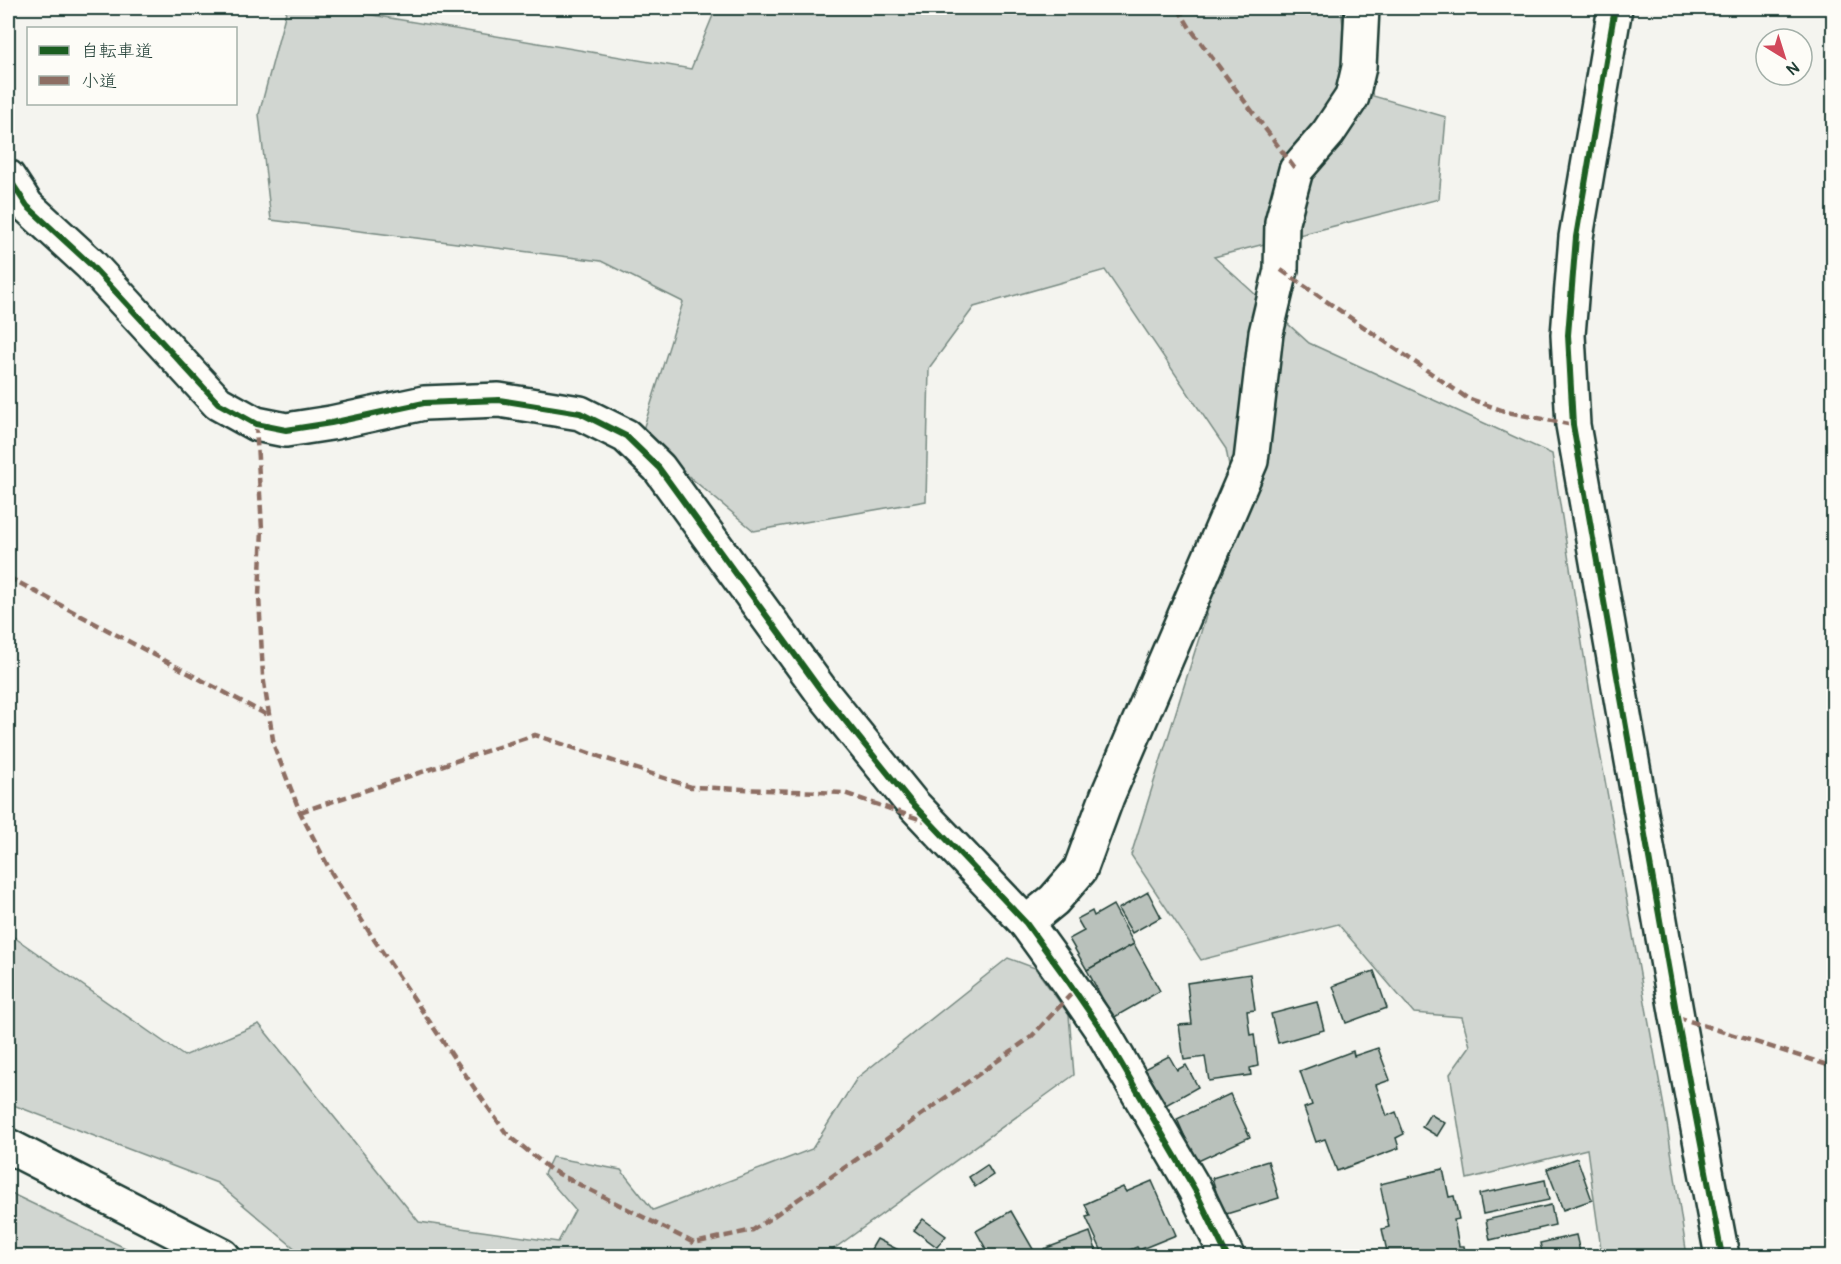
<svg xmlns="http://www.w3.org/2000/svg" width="1841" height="1264" viewBox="0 0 1841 1264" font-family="Pangolin,'Klee One',sans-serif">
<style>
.green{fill:#d1d6d1;stroke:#788a82;stroke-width:1.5}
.building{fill:#b9c1bb;stroke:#1f3d34;stroke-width:1.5}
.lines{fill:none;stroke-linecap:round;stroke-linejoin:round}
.street-casing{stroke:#1f3d34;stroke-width:38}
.secondary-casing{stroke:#1f3d34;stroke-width:38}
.street{stroke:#fdfcf7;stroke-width:33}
.secondary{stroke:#fdfcf7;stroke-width:33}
.quiet{stroke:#8d6e63;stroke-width:4.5;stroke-dasharray:9 4.5;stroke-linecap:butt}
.cycleway-casing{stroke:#fdfcf7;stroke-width:10}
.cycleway{stroke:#1b5e20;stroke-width:6}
</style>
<rect width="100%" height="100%" fill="#f4f4ef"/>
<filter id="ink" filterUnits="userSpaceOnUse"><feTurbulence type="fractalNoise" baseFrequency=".0167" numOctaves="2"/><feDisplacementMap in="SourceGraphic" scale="12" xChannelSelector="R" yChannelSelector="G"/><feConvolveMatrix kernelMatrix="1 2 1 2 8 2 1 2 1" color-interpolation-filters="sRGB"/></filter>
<g filter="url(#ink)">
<g class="green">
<path d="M287 8H331L691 69 716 8H1341L1343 25 1373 96 1446 117 1439 199 1214 257 1309 343 1552 454 1595 725 1666 1118 1687 1256H1602L1587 1149 1467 1179 1450 1074 1470 1046 1462 1017 1414 1013 1338 924 1201 960 1131 855 1238 514 1226 449 1105 270 974 307 929 368 926 501 754 531 641 436 683 302 601 261 271 220 259 114Z"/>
<path d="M8 933 184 1056 259 1024 419 1222 558 1242 575 1210 544 1174 552 1157 621 1170 653 1210 812 1149 857 1078 1008 958 1035 968 1069 1015 1074 1075 824 1256H304L217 1183 8 1103Z"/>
<path d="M8 1192 142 1256H8Z"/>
</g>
<g class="building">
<path d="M1148 892 1161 917 1132 933 1118 909Z"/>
<path d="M1113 905 1134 944 1087 970 1069 939 1084 931 1077 919 1092 911 1094 916Z"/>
<path d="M1134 944 1160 991 1113 1018 1087 970Z"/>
<path d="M1374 971 1387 1008 1346 1023 1333 986Z"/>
<path d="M1250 974 1255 1010 1247 1011 1250 1035 1254 1034 1258 1066 1250 1068 1251 1075 1209 1081 1205 1057 1184 1060 1179 1025 1192 1024 1187 983Z"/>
<path d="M1317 1002 1324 1030 1278 1043 1271 1014Z"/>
<path d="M1378 1048 1390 1080 1376 1085 1387 1116 1396 1112 1404 1134 1396 1138 1399 1148 1337 1171 1325 1139 1316 1142 1304 1108 1312 1105 1300 1071 1353 1051 1354 1056Z"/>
<path d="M1169 1056 1177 1070 1186 1065 1198 1087 1164 1106 1144 1069Z"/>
<path d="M1230 1094 1250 1137 1196 1162 1177 1119Z"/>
<path d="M1430 1114 1445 1123 1437 1136 1422 1127Z"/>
<path d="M1577 1158 1592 1200 1563 1210 1547 1169Z"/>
<path d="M1268 1161 1279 1198 1223 1215 1212 1178Z"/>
<path d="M987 1165 993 1175 975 1187 969 1177Z"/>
<path d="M1443 1169 1449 1197 1454 1196 1459 1219 1454 1220 1459 1246H1464L1466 1256H1388L1382 1229 1389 1227 1380 1184Z"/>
<path d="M1545 1180 1549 1200 1483 1214 1479 1194Z"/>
<path d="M1152 1181 1176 1235 1139 1250 1137 1247 1116 1256H1104L1086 1217 1090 1216 1085 1204 1123 1187 1126 1192Z"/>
<path d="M1551 1205 1555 1225 1490 1240 1486 1220Z"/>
<path d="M1011 1211 1037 1256H990L976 1231Z"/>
<path d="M923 1219 946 1236 937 1247 914 1230Z"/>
<path d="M1090 1232 1098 1256H1046L1044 1249Z"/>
<path d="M1576 1235 1581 1256H1543L1540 1243Z"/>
<path d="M877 1239 910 1256H867Z"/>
</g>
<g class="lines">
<g class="street-casing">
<g id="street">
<path d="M8 177 27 206 90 264 218 403 256 424 286 430 331 423 424 403 499 400 580 413 626 436 659 468 822 692 911 802 1026 923 1068 981 1101 1029 1195 1190 1227 1256"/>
<path d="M1026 923 1054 900 1080 870 1107 797 1251 461 1266 333 1281 270 1282 222 1296 170 1328 133 1352 97 1359 67 1362 8"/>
<path d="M8 1146 223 1256"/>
</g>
</g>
<g class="secondary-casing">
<path id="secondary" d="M1615 8 1576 237 1568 335 1573 425 1677 1017 1722 1256"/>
</g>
<use href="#street" class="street"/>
<use href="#secondary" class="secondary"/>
<g class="quiet">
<path d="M1178 8 1190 28 1296 170"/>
<path d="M1281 270 1467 398 1507 412 1573 425"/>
<path d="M256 424 262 529 259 596 263 676 274 746 300 812 331 872 375 941 475 1089 506 1133 551 1170 694 1243 753 1230 910 1123 1031 1037 1075 990"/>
<path d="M8 577 269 716"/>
<path d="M300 812 535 735 691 787 844 793 925 821"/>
<path d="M1677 1017 1834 1067"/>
</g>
<g class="cycleway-casing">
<g id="cycleway">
<path d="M1615 8 1576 237 1568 335 1573 425 1677 1017 1722 1256"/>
<path d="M8 177 27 206 90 264 218 403 256 424 286 430 331 423 424 403 499 400 580 413 626 436 659 468 822 692 911 802 1026 923 1068 981 1101 1029 1195 1190 1227 1256"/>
</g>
</g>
<use href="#cycleway" class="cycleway"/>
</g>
</g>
<rect width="1841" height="1264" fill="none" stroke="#fdfcf7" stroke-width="30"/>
<rect x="15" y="15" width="1811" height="1234" fill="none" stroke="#1f3d34" stroke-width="2" filter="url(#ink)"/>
<rect x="27" y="27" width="210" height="78" fill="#fdfcf7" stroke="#a4b0a9" stroke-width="1.5"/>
<rect x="39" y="46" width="30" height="9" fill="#1b5e20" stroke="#a4b0a9" stroke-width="1.5"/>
<text x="81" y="57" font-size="18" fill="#1f3d34">自転車道</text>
<rect x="39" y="76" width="30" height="9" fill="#8d6e63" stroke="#a4b0a9" stroke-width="1.5"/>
<text x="81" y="87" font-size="18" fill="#1f3d34">小道</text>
<g transform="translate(1784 57) rotate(142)"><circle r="28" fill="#fdfcf7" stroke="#a4b0a9" stroke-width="1.5"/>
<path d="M0-4.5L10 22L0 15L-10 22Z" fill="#d1495b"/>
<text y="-9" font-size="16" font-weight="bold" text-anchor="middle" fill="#1f3d34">N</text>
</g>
</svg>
